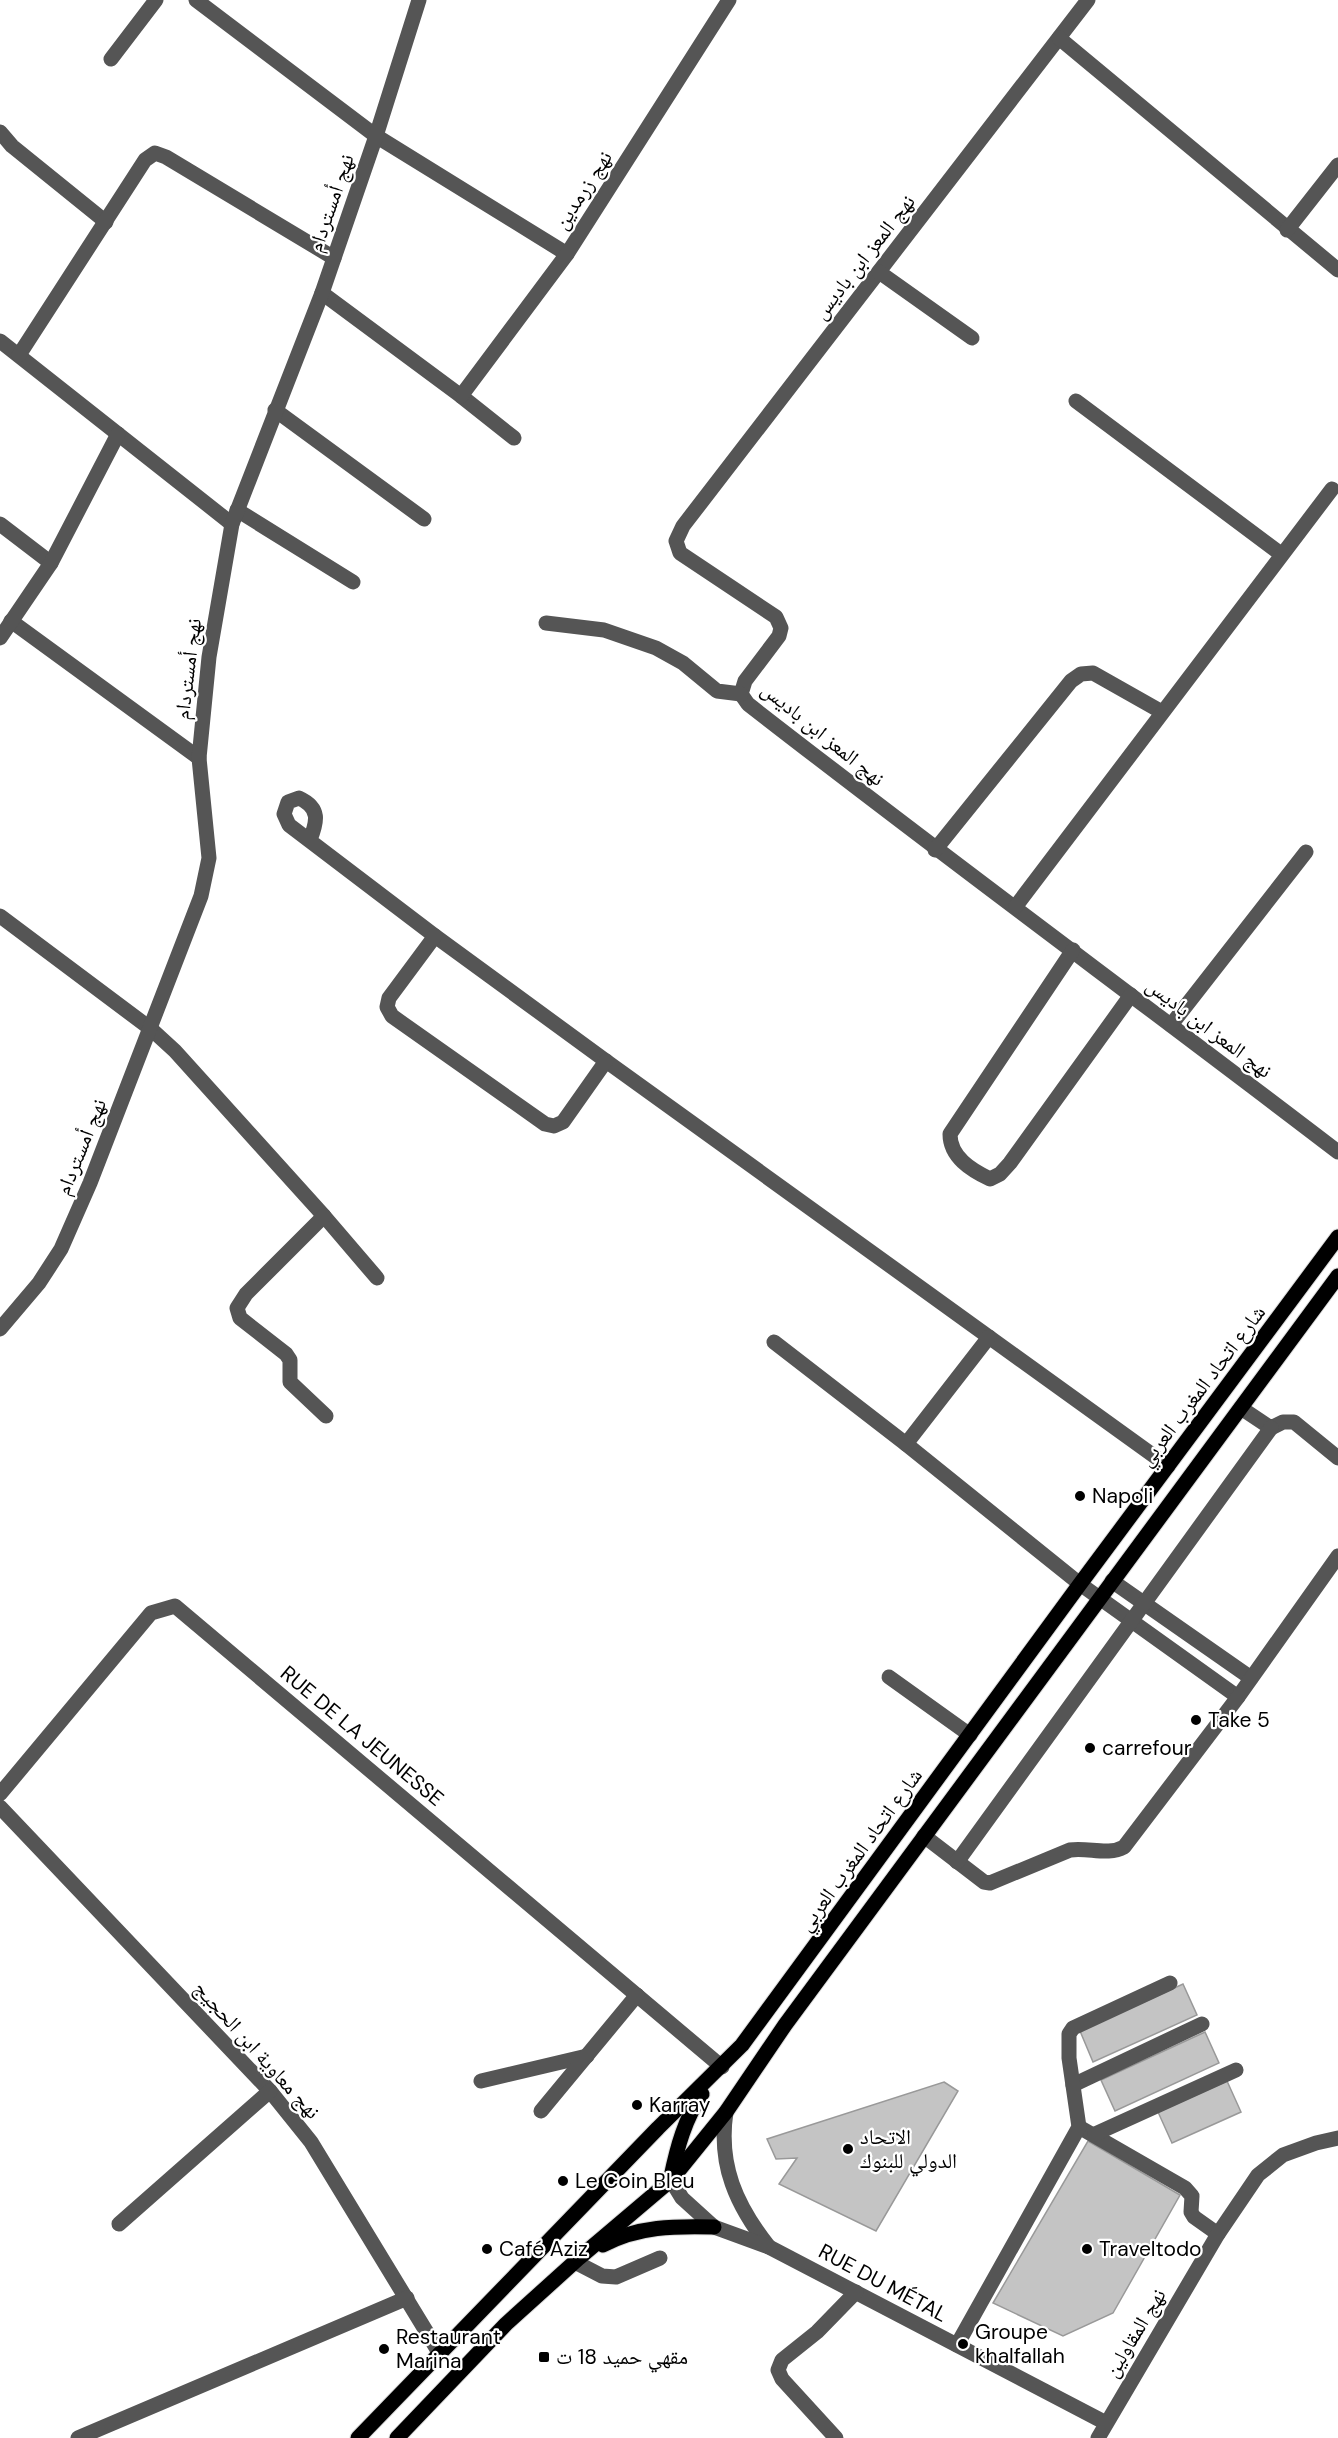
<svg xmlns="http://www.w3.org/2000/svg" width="1338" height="2438" viewBox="0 0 1338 2438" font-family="'DM Sans','Noto Naskh Arabic',sans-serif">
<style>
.building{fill:#c4c4c4;stroke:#999;stroke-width:1.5}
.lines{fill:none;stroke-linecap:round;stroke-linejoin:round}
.major-casing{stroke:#dbdbdb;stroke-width:17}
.minor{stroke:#555;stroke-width:15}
.major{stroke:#000;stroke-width:15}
.poi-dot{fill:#000;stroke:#fff;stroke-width:2}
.labels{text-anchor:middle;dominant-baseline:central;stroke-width:4.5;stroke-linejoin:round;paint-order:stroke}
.street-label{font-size:21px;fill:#000;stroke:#fff}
.poi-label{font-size:21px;fill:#000;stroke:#fff;text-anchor:start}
</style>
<rect width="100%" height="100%" fill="#fff"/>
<g class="building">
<path d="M1183 1984 1197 2015 1093 2062 1080 2031Z"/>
<path d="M1205 2032 1219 2063 1115 2111 1101 2080Z"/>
<path d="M1227 2081 1241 2112 1172 2143 1158 2112Z"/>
<path d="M944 2082 958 2091 876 2231 779 2184 797 2158 776 2159 767 2139Z"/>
<path d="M1088 2141 1180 2195 1113 2313 1063 2336 993 2303Z"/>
</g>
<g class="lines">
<g class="major-casing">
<g id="major">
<path d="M671 2177C677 2148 685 2118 702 2094"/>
<path d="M603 2245C638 2226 675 2226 714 2227"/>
<path d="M358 2438 658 2128 742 2045 1080 1584 1338 1237"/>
<path d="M397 2438 506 2324 579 2258 671 2180 726 2112 785 2025 1338 1276"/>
</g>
</g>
<g class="minor">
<path d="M196 0 376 136 567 254"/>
<path d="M1088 0 683 526 676 541 680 553 776 617 781 628 779 636 745 681 741 694 748 704C943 856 1142 1002 1338 1152"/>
<path d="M1059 38 1338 270"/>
<path d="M111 59 156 0"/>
<path d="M0 132 12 146 106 222"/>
<path d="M1287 230 1338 165"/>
<path d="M879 272 972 338"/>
<path d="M322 293 461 396 514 438"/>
<path d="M0 341 232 524"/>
<path d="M19 355 145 160 155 153 166 157 334 258"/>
<path d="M461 396 567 254 729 0"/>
<path d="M1076 401 1281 554"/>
<path d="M275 410 424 519"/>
<path d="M237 510 353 582"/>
<path d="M0 524 51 563"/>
<path d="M11 621 199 758"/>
<path d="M546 623 604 630 656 648 683 663 717 691 741 694"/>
<path d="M0 638 51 563 118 434"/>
<path d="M310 840C317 822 321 808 299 798L288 802 284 814 289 825 435 936 606 1061 1168 1466"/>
<path d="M935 850 1071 681 1081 674 1093 673 1162 712"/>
<path d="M1016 906 1332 489"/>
<path d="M0 916 151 1029 175 1051 324 1216 377 1278"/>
<path d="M435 936 389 998 387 1007 392 1016 545 1124 554 1126 563 1122 606 1061"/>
<path d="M1073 950 950 1134C950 1157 971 1170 990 1179L1000 1174 1010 1163 1131 995"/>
<path d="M1171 1025 1306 852"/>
<path d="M324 1216 246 1294 237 1308 240 1318 286 1354 290 1360V1382L326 1416"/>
<path d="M0 1329 39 1283 61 1249 90 1183 201 896 209 858 199 758 209 657 232 524 322 293 376 136 419 0"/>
<path d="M774 1342 906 1444 1080 1584 1238 1697"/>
<path d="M1241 1408 1271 1428 1283 1422H1294L1338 1458"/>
<path d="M906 1444 989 1337"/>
<path d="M1112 1581 1251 1678"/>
<path d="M889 1677 970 1735"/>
<path d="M0 1794 151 1613 175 1606 722 2067"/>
<path d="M0 1807 270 2091 311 2142 440 2354"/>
<path d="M924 1836 984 1882 990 1883 1070 1850C1088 1847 1108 1856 1124 1847L1238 1697 1338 1556"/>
<path d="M957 1862 1271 1428"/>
<path d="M481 2081 587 2056"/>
<path d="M1073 2085 1202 2024"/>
<path d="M541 2111 637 1995"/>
<path d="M726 2112C718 2165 736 2205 769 2247"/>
<path d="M1079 2127 1185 2188 1192 2196 1191 2212 1194 2217 1218 2234"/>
<path d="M1095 2134 1236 2070"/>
<path d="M671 2180 682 2198 714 2227 769 2247 1106 2423"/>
<path d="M119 2224 270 2091"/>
<path d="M575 2262 602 2276 616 2277 660 2258"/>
<path d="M957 2345 1079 2127 1069 2058V2034L1073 2028 1170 1983"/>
<path d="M78 2438 407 2298"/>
<path d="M836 2438 782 2379 778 2370 782 2360 817 2332 856 2292"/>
<path d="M1098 2438 1218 2234 1258 2175 1283 2155 1316 2143 1338 2138"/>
</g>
<use href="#major" class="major"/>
</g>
<g class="poi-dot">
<circle cx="1080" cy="1496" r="6"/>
<circle cx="1196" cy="1720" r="6"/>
<circle cx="1090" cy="1748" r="6"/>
<circle cx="637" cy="2105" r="6"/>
<circle cx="848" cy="2149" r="6"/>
<circle cx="563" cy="2181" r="6"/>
<circle cx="487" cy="2249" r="6"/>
<circle cx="1087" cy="2249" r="6"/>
<circle cx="963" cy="2344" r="6"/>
<circle cx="384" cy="2349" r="6"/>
<rect x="538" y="2351" width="12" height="12" rx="3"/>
</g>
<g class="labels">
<g class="street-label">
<text transform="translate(583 190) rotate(-57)">نهج زرمدين</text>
<text transform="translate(331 203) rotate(-71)">نهج أمستردام</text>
<text transform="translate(864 257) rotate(-52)">نهج المعز ابن باديس</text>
<text transform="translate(188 669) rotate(-83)">نهج أمستردام</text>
<text transform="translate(823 734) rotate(39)">نهج المعز ابن باديس</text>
<text transform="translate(1209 1028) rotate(37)">نهج المعز ابن باديس</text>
<text transform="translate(81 1147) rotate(-68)">نهج أمستردام</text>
<text transform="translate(1202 1386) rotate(-53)">شارع اتحاد المغرب العربي</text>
<text transform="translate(362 1736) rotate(40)">RUE DE LA JEUNESSE</text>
<text transform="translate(860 1850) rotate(-54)">شارع اتحاد المغرب العربي</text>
<text transform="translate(257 2050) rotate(48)">نهج معاوية ابن الحجيج</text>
<text transform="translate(883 2283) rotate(28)">RUE DU MÉTAL</text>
<text transform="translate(1135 2333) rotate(-59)">نهج المقاولين</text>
</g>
<g class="poi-label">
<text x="1092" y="1496">Napoli</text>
<text x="1208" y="1720">Take 5</text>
<text x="1102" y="1748">carrefour</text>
<text x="649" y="2105">Karray</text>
<text x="860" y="2137">الاتحاد<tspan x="860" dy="24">الدولي للبنوك</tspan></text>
<text x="575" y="2181">Le Coin Bleu</text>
<text x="499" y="2249">Café Aziz</text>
<text x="1099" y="2249">Traveltodo</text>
<text x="975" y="2332">Groupe<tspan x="975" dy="24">khalfallah</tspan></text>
<text x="396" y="2337">Restaurant<tspan x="396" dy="24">Marina</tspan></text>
<text x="556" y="2357">مقهي حميد 18 ت</text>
</g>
</g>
</svg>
